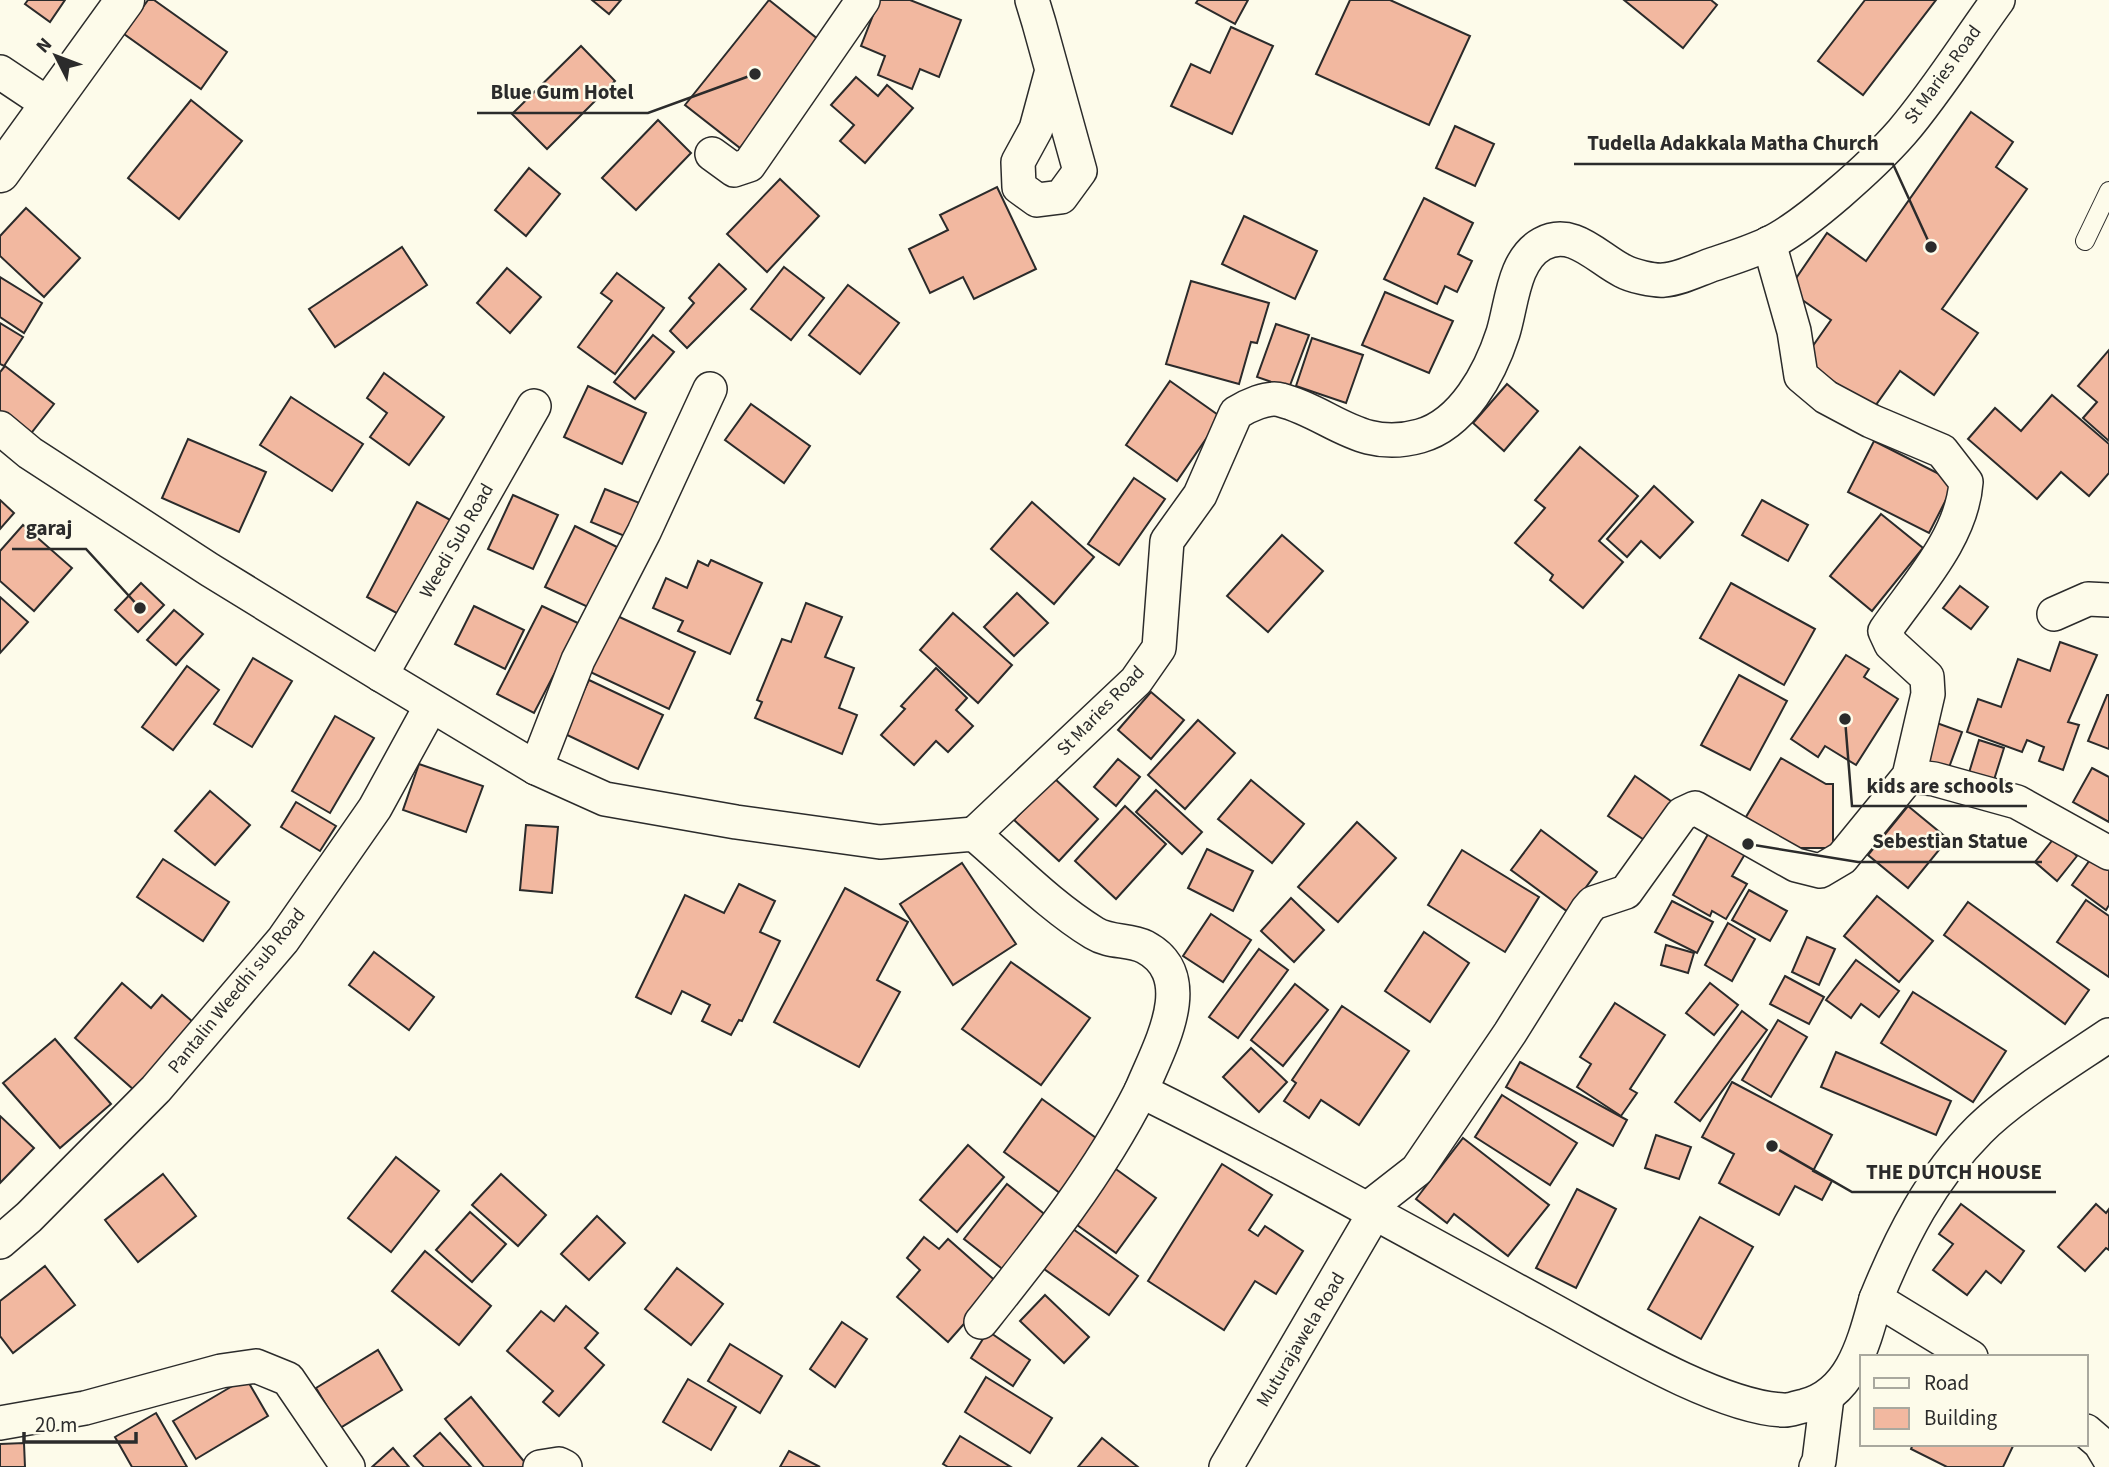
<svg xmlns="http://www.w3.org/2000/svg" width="2109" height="1467" viewBox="0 0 2109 1467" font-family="'Source Sans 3',sans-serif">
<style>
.building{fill:#f2b8a0;stroke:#2b2b2b;stroke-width:2}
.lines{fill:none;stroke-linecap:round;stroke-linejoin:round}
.service-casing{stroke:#2b2b2b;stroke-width:20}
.minor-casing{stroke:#2b2b2b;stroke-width:36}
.primary-casing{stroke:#2b2b2b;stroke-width:41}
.service{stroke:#fdfbea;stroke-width:18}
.minor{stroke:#fdfbea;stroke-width:33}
.primary{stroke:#fdfbea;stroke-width:38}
.labels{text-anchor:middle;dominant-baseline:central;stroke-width:5;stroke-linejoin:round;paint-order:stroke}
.street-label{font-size:19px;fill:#2b2b2b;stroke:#fdfbea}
.leader{fill:none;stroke:#2b2b2b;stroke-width:2.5}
.callout-dot{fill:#2b2b2b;stroke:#fdfbea;stroke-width:2.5}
.callout-label{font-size:21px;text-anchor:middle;font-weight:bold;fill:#2b2b2b;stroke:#fdfbea;stroke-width:5;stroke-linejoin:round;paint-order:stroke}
</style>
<rect width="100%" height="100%" fill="#fdfbea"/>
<g class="building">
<path d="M28 0H65L50 22 25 4Z"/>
<path d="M148 0H154L227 52 201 89 124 34Z"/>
<path d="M592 0H621L609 14Z"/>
<path d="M769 0 824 44 740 148 685 105Z"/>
<path d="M879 0H910L961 20 939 77 920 69 912 89 878 75 885 56 861 46Z"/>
<path d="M1198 0H1248L1235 24 1196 3Z"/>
<path d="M1350 0H1390L1470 36 1429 125 1316 74Z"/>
<path d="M1624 0H1711L1717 5 1683 48Z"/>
<path d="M1865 0H1936L1863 95 1818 61Z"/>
<path d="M1231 27 1273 46 1232 134 1171 106 1191 64 1210 73Z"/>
<path d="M581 46 615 81 547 149 512 114Z"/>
<path d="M856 77 878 96 887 85 913 108 865 163 840 141 854 125 831 105Z"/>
<path d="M191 100 242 141 179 219 128 178Z"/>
<path d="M1971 112 2013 142 1996 167 2027 189 1942 309 1978 333 1934 395 1900 371 1873 409 1803 360 1831 320 1788 290 1827 233 1866 261Z"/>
<path d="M658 120 691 153 636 210 602 178Z"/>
<path d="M1455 126 1494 144 1475 186 1436 168Z"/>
<path d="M529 168 560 194 526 236 495 210Z"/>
<path d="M780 179 819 216 767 272 727 234Z"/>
<path d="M997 187 1036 269 974 299 963 277 930 293 909 249 948 230 940 215Z"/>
<path d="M1424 198 1473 223 1458 254 1472 261 1457 292 1445 286 1437 304 1384 279Z"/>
<path d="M26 208 80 258 44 297 0 256V236Z"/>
<path d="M1244 216 1317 251 1295 299 1222 264Z"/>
<path d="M402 247 427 285 335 347 309 309Z"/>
<path d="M719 264 746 289 687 348 670 331 694 303 689 298Z"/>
<path d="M784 267 824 298 791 340 751 309Z"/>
<path d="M507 268 541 297 510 333 477 303Z"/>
<path d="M617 273 664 308 615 374 578 347 612 301 601 293Z"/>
<path d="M0 277 42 303 24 333 0 317Z"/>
<path d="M1191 281 1269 303 1257 343 1251 342 1239 384 1166 364Z"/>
<path d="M848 285 899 323 860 374 809 335Z"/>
<path d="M1385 292 1453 321 1429 373 1362 345Z"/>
<path d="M0 323 23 337 4 366 0 364Z"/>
<path d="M1276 324 1309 335 1289 388 1257 377Z"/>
<path d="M653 335 674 352 635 399 614 382Z"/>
<path d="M1312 338 1363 355 1346 403 1296 386Z"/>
<path d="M2109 350V441L2083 418 2097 402 2078 386Z"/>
<path d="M5 366 54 404 25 441 0 422V372Z"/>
<path d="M384 373 444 417 409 465 370 437 387 413 367 398Z"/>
<path d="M1170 381 1221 417 1177 481 1126 445Z"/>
<path d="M1507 384 1538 411 1504 451 1473 423Z"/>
<path d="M588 386 646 413 622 464 564 437Z"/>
<path d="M2052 395 2109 444V473L2089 496 2061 472 2037 499 1968 439 1995 408 2021 431Z"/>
<path d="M291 397 363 444 332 491 260 445Z"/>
<path d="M751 404 810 446 784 483 725 440Z"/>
<path d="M188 439 266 472 239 532 162 498Z"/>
<path d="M1874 441 1955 482 1929 533 1848 492Z"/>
<path d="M1580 447 1638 496 1599 541 1623 562 1583 608 1550 580 1553 575 1515 543 1545 508 1535 500Z"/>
<path d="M1134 478 1165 499 1119 565 1088 544Z"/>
<path d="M1654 486 1693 522 1660 558 1641 541 1627 557 1607 539Z"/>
<path d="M605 489 642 504 627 537 591 522Z"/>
<path d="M513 495 558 515 533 569 488 549Z"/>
<path d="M0 500 14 513 0 529Z"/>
<path d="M1762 500 1808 525 1788 561 1742 535Z"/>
<path d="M417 502 454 522 404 617 367 597Z"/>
<path d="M1032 502 1094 557 1054 604 991 549Z"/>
<path d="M1881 514 1923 548 1872 611 1830 576Z"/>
<path d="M23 525 72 568 34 611 0 581V551Z"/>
<path d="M575 526 617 547 588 607 545 587Z"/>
<path d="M1282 535 1323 571 1268 632 1227 596Z"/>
<path d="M711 560 762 583 730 654 678 631 683 621 653 608 666 578 687 588 698 561 708 566Z"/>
<path d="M141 583 164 605 138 632 115 610Z"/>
<path d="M1731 583 1815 629 1784 685 1700 638Z"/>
<path d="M1960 586 1988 607 1971 629 1943 608Z"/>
<path d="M1017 593 1048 623 1014 656 984 627Z"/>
<path d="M0 597 28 622 0 653Z"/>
<path d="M806 603 842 617 825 657 854 668 839 708 857 715 842 754 755 718 762 702 757 700 782 639 791 642Z"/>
<path d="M474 606 524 630 505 669 455 644Z"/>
<path d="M542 606 580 624 534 713 497 694Z"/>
<path d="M174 610 203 634 176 665 147 640Z"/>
<path d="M953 613 1012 665 978 703 920 650Z"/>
<path d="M613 614 695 652 669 709 586 670Z"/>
<path d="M2060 642 2097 655 2068 722 2079 725 2063 770 2039 761 2044 747 2027 740 2022 752 1967 732 1978 699 2001 707 2018 659 2050 671Z"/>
<path d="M1846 655 1869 669 1864 677 1898 699 1856 765 1825 746 1818 757 1791 739Z"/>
<path d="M253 658 292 681 252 747 214 724Z"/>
<path d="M187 666 219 690 173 750 142 727Z"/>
<path d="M936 668 967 698 956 710 973 726 948 752 936 741 914 765 881 735 905 709 901 706Z"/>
<path d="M1739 675 1787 701 1750 770 1701 745Z"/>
<path d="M589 680 663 715 638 769 563 733Z"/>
<path d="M1151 692 1184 720 1151 759 1118 730Z"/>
<path d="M2107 695H2109V749L2088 741Z"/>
<path d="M335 716 374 738 330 813 292 791Z"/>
<path d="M1198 720 1235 753 1185 809 1148 775Z"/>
<path d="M1934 722 1962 732 1947 773 1919 763Z"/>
<path d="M1979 740 2004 748 1993 783 1968 776Z"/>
<path d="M1781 758 1826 784H1833V848H1789L1743 822Z"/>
<path d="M1118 759 1140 777 1116 806 1094 787Z"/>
<path d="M419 764 483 786 466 832 403 810Z"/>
<path d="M2092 768 2109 777V822L2073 802Z"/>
<path d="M1635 776 1678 806 1652 845 1608 816Z"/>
<path d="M1054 778 1098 819 1059 861 1014 820Z"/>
<path d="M1251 780 1304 824 1272 863 1218 819Z"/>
<path d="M1156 790 1202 832 1182 854 1136 812Z"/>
<path d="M210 791 250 825 215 865 175 831Z"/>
<path d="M296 802 336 826 320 851 281 827Z"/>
<path d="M1125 806 1166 844 1116 899 1075 861Z"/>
<path d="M1908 806 1948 839 1908 888 1868 855Z"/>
<path d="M1357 822 1396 858 1338 922 1298 887Z"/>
<path d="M526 825 558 827 552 893 520 890Z"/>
<path d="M1711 829 1748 849 1732 876 1747 884 1726 919 1712 911 1710 916 1673 895Z"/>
<path d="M1541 830 1597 872 1568 912 1511 870Z"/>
<path d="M2055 837 2077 856 2057 881 2035 862Z"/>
<path d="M1207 849 1253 871 1233 911 1188 888Z"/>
<path d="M1462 850 1539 897 1505 952 1428 905Z"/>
<path d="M2095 853 2109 863V905L2106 910 2072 885Z"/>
<path d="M163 859 229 902 203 941 137 897Z"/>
<path d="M962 863 1016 944 953 985 900 904Z"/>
<path d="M739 884 775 901 760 932 780 941 742 1021 739 1020 731 1035 702 1021 710 1005 682 991 671 1014 636 997 685 895 724 913Z"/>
<path d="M845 888 908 922 877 980 900 992 859 1067 774 1022Z"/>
<path d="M1749 890 1787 911 1770 941 1732 920Z"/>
<path d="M1877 896 1933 941 1899 982 1844 936Z"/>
<path d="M1291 898 1324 930 1294 962 1261 931Z"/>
<path d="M2086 900 2109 916V977L2057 942Z"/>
<path d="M1672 901 1713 922 1697 953 1655 932Z"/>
<path d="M1968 902 2089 990 2065 1024 1944 935Z"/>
<path d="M1211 914 1251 940 1223 982 1183 956Z"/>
<path d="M1728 923 1755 939 1732 981 1705 965Z"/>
<path d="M1424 932 1469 963 1430 1022 1385 991Z"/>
<path d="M1807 937 1835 949 1819 985 1792 972Z"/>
<path d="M1666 945 1694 953 1688 973 1661 965Z"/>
<path d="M1259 949 1288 970 1238 1038 1209 1017Z"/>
<path d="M374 952 434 997 409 1030 349 985Z"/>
<path d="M1856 960 1899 991 1879 1017 1861 1004 1851 1018 1826 1000Z"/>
<path d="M1011 962 1090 1018 1041 1085 962 1029Z"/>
<path d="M1785 976 1824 997 1809 1024 1770 1004Z"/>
<path d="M122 983 151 1008 162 995 193 1022 134 1090 75 1038Z"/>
<path d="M1710 983 1738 1005 1714 1035 1686 1013Z"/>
<path d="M1295 984 1328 1010 1283 1066 1251 1040Z"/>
<path d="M1913 992 2006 1051 1973 1102 1881 1043Z"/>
<path d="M1615 1003 1665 1035 1630 1089 1637 1093 1621 1116 1577 1087 1591 1064 1580 1057Z"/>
<path d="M1342 1006 1409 1051 1359 1125 1321 1100 1309 1118 1284 1101 1296 1083 1292 1080Z"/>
<path d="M1742 1011 1767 1030 1700 1121 1675 1102Z"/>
<path d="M1778 1020 1807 1037 1771 1097 1742 1080Z"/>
<path d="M55 1039 111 1104 60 1148 3 1083Z"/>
<path d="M1251 1048 1287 1082 1259 1112 1223 1077Z"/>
<path d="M1836 1052 1951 1101 1936 1135 1821 1087Z"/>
<path d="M1520 1062 1627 1120 1613 1146 1506 1087Z"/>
<path d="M1732 1082 1832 1135 1813 1171 1832 1181 1822 1200 1795 1186 1779 1215 1719 1183 1734 1154 1702 1137Z"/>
<path d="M1502 1095 1577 1143 1550 1185 1475 1137Z"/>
<path d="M1042 1099 1103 1143 1064 1196 1004 1152Z"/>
<path d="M0 1116 34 1148 0 1183Z"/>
<path d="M1656 1135 1691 1147 1679 1179 1645 1168Z"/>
<path d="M1463 1138 1549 1205 1508 1256 1454 1214 1447 1223 1416 1199Z"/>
<path d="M968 1145 1004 1177 957 1232 920 1200Z"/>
<path d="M396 1157 439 1191 391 1252 348 1218Z"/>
<path d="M1222 1164 1272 1195 1249 1230 1258 1236 1265 1226 1303 1251 1276 1294 1255 1281 1224 1330 1148 1281Z"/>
<path d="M1113 1167 1156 1198 1116 1253 1073 1222Z"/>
<path d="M163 1174 196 1216 138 1262 105 1220Z"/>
<path d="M501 1174 546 1215 518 1246 472 1205Z"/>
<path d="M1007 1184 1048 1217 1005 1271 964 1239Z"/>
<path d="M1577 1189 1616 1209 1576 1288 1536 1268Z"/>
<path d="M1961 1204 2024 1251 2001 1283 1986 1271 1967 1295 1933 1270 1953 1244 1939 1234Z"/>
<path d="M2096 1204 2106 1213 2109 1209V1250L2106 1248 2085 1271 2058 1247Z"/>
<path d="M470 1212 506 1244 472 1282 436 1250Z"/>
<path d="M597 1216 625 1243 589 1280 561 1254Z"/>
<path d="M1700 1217 1753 1247 1701 1339 1648 1309Z"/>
<path d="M1073 1229 1138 1276 1109 1315 1044 1269Z"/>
<path d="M924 1237 939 1249 948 1239 999 1284 948 1342 897 1297 920 1270 907 1258Z"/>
<path d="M425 1251 491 1306 459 1345 392 1291Z"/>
<path d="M45 1266 75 1305 13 1353 0 1336V1301Z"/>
<path d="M677 1268 723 1304 691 1345 645 1309Z"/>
<path d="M1045 1295 1089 1337 1064 1363 1020 1321Z"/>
<path d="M566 1306 598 1333 585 1348 604 1365 559 1416 543 1402 553 1391 507 1351 541 1311 554 1321Z"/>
<path d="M842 1322 867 1339 835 1387 810 1369Z"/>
<path d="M988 1331 1030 1360 1013 1386 971 1358Z"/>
<path d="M730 1344 782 1376 760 1413 708 1381Z"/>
<path d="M378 1350 402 1390 340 1428 316 1388Z"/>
<path d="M986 1377 1052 1418 1030 1453 965 1412Z"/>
<path d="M246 1378 268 1416 196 1459 173 1421Z"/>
<path d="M688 1379 736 1407 711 1450 663 1422Z"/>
<path d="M471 1397 527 1465 524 1467H484L445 1419Z"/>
<path d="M156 1413 187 1467H132L115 1437Z"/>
<path d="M440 1433 471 1467H424L414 1456Z"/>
<path d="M960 1436 1011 1467H948L943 1464Z"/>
<path d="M1102 1438 1138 1467H1078Z"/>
<path d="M24 1443 25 1467H0V1444Z"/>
<path d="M1913 1444H2014L2003 1467H1947L1911 1449Z"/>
<path d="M393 1448 409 1467H372Z"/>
<path d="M789 1451 820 1467H780Z"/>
</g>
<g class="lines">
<g class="service-casing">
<path id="service" d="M2085 241 2109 191"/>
</g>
<g class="minor-casing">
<g id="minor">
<path d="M1032 0 1039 23 1080 171 1061 197 1037 200 1019 187 1018 162 1036 129 1052 70"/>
<path d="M0 72 48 104"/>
<path d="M712 154 734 170 749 165 863 0"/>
<path d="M0 428 30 453 210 570 381 675 536 768 605 799 736 822 880 842 974 834C1013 867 1050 906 1094 933 1110 943 1129 939 1145 947 1201 977 1158 1049 1141 1091 1277 1158 1409 1232 1543 1305 1603 1337 1716 1407 1783 1410 1789 1411 1797 1407 1804 1406 1852 1394 1864 1342 1876 1299"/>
<path d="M2054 614 2088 599 2109 600"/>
<path d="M381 675 534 406"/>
<path d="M536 768 578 660 644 532 710 389"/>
<path d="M1909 776 1934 779 2017 802 2109 853"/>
<path d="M974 834 1136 681 1159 648 1167 541 1200 495 1236 413C1247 406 1268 396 1281 400 1331 413 1360 453 1420 436 1463 424 1490 373 1503 333 1512 304 1513 260 1542 244 1573 227 1598 259 1623 271 1632 276 1654 281 1664 280 1680 279 1699 269 1714 264 1732 258 1751 252 1768 244 1806 226 1874 164 1902 132 1937 91 1966 44 1998 0"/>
<path d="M1367 1209 1417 1170 1510 1033 1587 910 1593 903 1626 892 1682 814 1695 808 1796 865 1820 871 1842 858 1909 776 1928 694 1927 677 1891 644 1885 631C1916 586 1962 538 1966 482L1942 451 1871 421 1826 397 1801 376 1794 331 1769 243"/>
<path d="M0 1242 29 1217 156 1089 283 940 375 808 431 706"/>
<path d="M981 1322C1040 1248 1098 1176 1141 1091"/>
<path d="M1971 1357 1876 1299C1901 1237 1931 1178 1979 1130 2012 1097 2069 1062 2109 1035"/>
<path d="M0 1423 85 1408 221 1371 256 1366 288 1379 348 1467"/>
<path d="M2086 1431 2100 1443 2109 1458"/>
<path d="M540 1467 559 1464 565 1467"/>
<path d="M1226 1467 1375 1212"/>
<path d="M1816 1467 1819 1461 1827 1397"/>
</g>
</g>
<g class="primary-casing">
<path id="primary" d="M0 173 125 0"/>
</g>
<use href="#service" class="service"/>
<use href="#minor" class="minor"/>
<use href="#primary" class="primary"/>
</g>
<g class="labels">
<g class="street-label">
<text transform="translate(1943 75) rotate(-54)">St Maries Road</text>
<text transform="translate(457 541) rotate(-60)">Weedi Sub Road</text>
<text transform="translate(1101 711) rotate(-46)">St Maries Road</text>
<text transform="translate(237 991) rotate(-51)">Pantalin Weedhi sub Road</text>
<text transform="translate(1301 1340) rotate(-59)">Muturajawela Road</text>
</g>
</g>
<path class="leader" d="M755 74L648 113H477M1931 247L1893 164H1574M140 608L86 549H12M1845 719L1852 806H2027M1748 844L1858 862H2042M1772 1146L1852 1192H2056"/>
<g class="callout-dot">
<circle cx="755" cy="74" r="7"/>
<circle cx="1931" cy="247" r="7"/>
<circle cx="140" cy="608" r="7"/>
<circle cx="1845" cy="719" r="7"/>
<circle cx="1748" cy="844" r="7"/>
<circle cx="1772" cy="1146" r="7"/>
</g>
<g class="callout-label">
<text x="562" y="99">Blue Gum Hotel</text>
<text x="1733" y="150">Tudella Adakkala Matha Church</text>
<text x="49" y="535">garaj</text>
<text x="1940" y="793">kids are schools</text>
<text x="1950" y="848">Sebestian Statue</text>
<text x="1954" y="1179">THE DUTCH HOUSE</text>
</g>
<rect x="1860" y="1355" width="228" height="91" fill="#fdfbea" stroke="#a9a89e" stroke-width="2"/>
<rect x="1874" y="1378" width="35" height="10" fill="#fdfbea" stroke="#a9a89e" stroke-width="2"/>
<text x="1924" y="1390" font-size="21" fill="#2b2b2b">Road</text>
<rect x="1874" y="1408" width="35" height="21" fill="#f2b8a0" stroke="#a9a89e" stroke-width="2"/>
<text x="1924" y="1425" font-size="21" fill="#2b2b2b">Building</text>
<g transform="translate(56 56) rotate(312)" stroke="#fdfbea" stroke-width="5" paint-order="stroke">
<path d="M0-5L12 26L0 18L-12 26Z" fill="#2b2b2b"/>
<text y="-10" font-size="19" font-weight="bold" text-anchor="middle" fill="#2b2b2b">N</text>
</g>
<path d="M24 1432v10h112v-10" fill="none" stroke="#2b2b2b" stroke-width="3.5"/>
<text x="35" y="1432" font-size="21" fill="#2b2b2b" stroke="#fdfbea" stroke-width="5" paint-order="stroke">20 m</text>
</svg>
